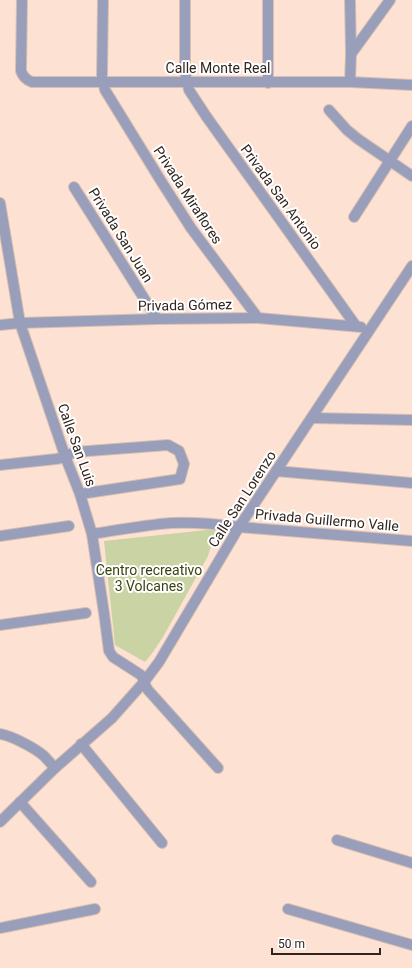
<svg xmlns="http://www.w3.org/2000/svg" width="412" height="968" viewBox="0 0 412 968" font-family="Roboto,sans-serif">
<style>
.green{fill:#c9d3a3}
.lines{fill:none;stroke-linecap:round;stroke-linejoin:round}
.minor-casing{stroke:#d8c0b3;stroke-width:12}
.minor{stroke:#999eba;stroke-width:10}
.labels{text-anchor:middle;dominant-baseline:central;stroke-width:4;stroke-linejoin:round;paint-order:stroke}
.street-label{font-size:14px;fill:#31241e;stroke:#fff}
.park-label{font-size:14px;fill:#3a420d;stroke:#fff}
</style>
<rect width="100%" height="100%" fill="#fde2d4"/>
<path class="green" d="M216 529 208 556 163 637 153 652 145 662 115 645 104 541Z"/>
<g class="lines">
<g class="minor-casing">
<g id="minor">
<path d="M22 0 21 71C23 77 26 80 32 82H350L412 85"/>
<path d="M103 0 102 77 105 90 161 181 191 228 258 318"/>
<path d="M185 0V72L189 90 206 116 356 326"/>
<path d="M268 0V83"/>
<path d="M351 54 390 0"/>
<path d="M350 82 351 54 350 0"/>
<path d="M329 110 347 130 358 139 412 176"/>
<path d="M74 187 157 319"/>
<path d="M0 203 20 323 65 456 80 494 92 534 104 613 109 651 113 657 141 675C144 680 145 686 148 690L218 768"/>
<path d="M354 217 412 126"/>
<path d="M0 325 20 323 157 319 258 318 361 327"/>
<path d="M312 418 412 420"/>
<path d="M0 465 56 459 61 458 75 452 168 445 179 451 184 464 180 479 80 494"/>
<path d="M276 471 412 483"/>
<path d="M92 534C118 530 145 525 171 523 194 522 217 524 239 527L412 541"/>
<path d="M0 536 69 526"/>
<path d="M0 625 86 613"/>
<path d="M0 734C12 736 35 748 44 756 48 760 51 764 55 768"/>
<path d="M81 744 162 843"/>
<path d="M20 802 91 882"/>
<path d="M0 822 55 768 112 718 144 682 159 662 239 527 412 266"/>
<path d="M337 840 412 863"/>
<path d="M288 909 412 945"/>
<path d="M0 928 95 909"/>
</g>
</g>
<use href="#minor" class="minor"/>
</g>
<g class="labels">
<g class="street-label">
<text x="218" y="68">Calle Monte Real</text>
<text transform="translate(188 195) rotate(57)">Privada Miraflores</text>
<text transform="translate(281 197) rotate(54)">Privada San Antonio</text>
<text transform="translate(121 235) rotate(58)">Privada San Juan</text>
<text transform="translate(185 305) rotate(-1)">Privada Gómez</text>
<text transform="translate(77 445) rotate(70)">Calle San Luis</text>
<text transform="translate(242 499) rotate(-57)">Calle San Lorenzo</text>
<text transform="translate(327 520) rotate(5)">Privada Guillermo Valle</text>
</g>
<g class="park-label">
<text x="149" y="570">Centro recreativo<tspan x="149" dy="16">3 Volcanes</tspan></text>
</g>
</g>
<path d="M272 948v6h108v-6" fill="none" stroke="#31241e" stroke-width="2"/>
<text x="278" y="948" font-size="12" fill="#31241e" stroke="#ffffff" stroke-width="3" paint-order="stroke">50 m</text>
</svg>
